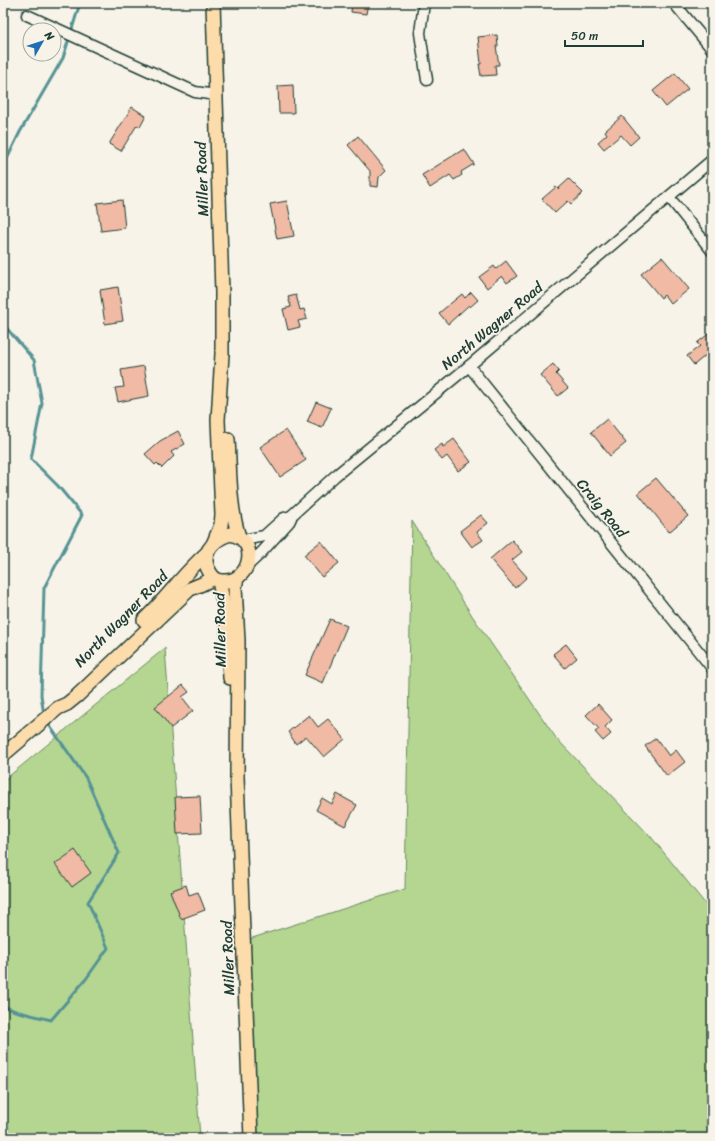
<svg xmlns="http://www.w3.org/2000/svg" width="715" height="1141" viewBox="0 0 715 1141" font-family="Sriracha,sans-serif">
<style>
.green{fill:#b4d691;stroke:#6a8a62}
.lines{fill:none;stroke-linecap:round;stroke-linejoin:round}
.stream{stroke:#569394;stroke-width:3}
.building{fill:#f0baa4;stroke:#1f3d34}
.minor-casing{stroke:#1f3d34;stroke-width:13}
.major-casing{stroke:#1f3d34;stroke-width:16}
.minor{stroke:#f7f3e8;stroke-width:10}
.major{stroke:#fddcac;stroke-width:13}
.labels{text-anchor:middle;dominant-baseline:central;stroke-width:3.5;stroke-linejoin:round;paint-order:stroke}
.street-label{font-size:15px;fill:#1f3d34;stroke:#f7f3e8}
</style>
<rect width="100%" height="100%" fill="#f7f3e8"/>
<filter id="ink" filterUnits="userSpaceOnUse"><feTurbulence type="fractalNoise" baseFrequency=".025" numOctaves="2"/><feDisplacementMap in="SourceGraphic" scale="8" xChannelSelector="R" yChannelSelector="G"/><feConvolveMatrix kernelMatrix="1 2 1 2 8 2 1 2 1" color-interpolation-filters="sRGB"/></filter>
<g filter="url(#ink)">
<g class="green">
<path d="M412 521 473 617 556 738 652 838 707 906 712 917V1138H251L243 941 405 889Z"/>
<path d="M165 648 200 1138H3V781Z"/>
</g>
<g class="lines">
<g class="stream">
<path d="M3 167 20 132 63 58 80 3"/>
<path d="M3 324 34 360 42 403 31 459 58 486 82 515 44 588 41 695 44 715"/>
<path d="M3 1006 15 1011 51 1020 86 979 108 948 88 902 119 853 86 778 47 722"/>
</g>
</g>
<g class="building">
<path d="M352 3H368L366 14 351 12Z"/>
<path d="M497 35 498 46H496L499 65H495L496 75 481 76 479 64H481L478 37Z"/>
<path d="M675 73 688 89 666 107 653 91Z"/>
<path d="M293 85 294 113H279L278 86Z"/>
<path d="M132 107 146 116 140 127 137 125 121 151 109 144Z"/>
<path d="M622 116 639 137 630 145 621 135 604 149 598 142 607 134 605 131Z"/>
<path d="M358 136 386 170 379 177 378 187 370 186V171L348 145Z"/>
<path d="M464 149 474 164 461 172 462 175 454 180 450 175 430 188 422 175Z"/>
<path d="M569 179 583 193 571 204 568 201 555 213 542 199 556 187 558 189Z"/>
<path d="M122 200 125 228 101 231 97 203Z"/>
<path d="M287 201 294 236 277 239 270 204Z"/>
<path d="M662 257 689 289 671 304 664 295 661 298 641 274Z"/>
<path d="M506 261 517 276 507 283 502 276 487 288 479 277 494 266 496 269Z"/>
<path d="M118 287 123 321 105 324 100 290Z"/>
<path d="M471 292 478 300 470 307 469 305 448 324 439 313 462 294 465 298Z"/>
<path d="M296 295 300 310 304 309 307 319 298 321 300 327 288 330 283 309 291 307 288 297Z"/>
<path d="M712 331V362L706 355 694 365 687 356 700 346 697 343Z"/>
<path d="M553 364 559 371 556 374 568 388 558 396 540 375Z"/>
<path d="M144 366 149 396 118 402 115 388 124 387 121 370Z"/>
<path d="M316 402 331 408 322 428 307 422Z"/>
<path d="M607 419 626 443 610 456 591 432Z"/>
<path d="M286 430 306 460 280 477 260 447Z"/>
<path d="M178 431 185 444 171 452 174 456 162 468 157 463 155 465 145 454 160 441Z"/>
<path d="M454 439 471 462 458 471 447 456 442 460 434 450 442 444 443 447Z"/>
<path d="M656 478 688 516 669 532 638 493Z"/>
<path d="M481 515 488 523 477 532 483 540 472 547 460 531Z"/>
<path d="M512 540 522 552 512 560 527 577 515 588 490 559Z"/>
<path d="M321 541 339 563 322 577 304 555Z"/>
<path d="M330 619 347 626 323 683 305 675Z"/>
<path d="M566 644 577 658 565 668 553 654Z"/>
<path d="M183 685 189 692 182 697 193 711 171 728 155 707Z"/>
<path d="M598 704 612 720 605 727 611 734 603 741 595 732 599 729 586 715Z"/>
<path d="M309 715 318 727 328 719 345 739 324 757 306 736 296 744 288 732Z"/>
<path d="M656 738 669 756 676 750 685 762 667 776 645 746Z"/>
<path d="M337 794 357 805 345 826 316 810 322 798 332 804Z"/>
<path d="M200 796 202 833 177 834 175 797Z"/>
<path d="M75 850 91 873 72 887 55 864Z"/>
<path d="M186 885 189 895 198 892 205 910 181 919 170 891Z"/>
</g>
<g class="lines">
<g class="minor-casing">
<g id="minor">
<path d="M424 3 420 33 427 80"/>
<path d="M674 3 712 49"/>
<path d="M27 15 195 92 216 95"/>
<path d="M669 197 712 251"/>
<path d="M469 366 712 668"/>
<path d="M243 540 264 536 284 518 291 516 335 476 469 366 712 160"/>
<path d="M246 567 261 553 289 522 291 518"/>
</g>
</g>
<g class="major-casing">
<g id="major">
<path d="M213 3 222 292V354L218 420 222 515 221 525 214 542"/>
<path d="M228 439C230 472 229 505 239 537"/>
<path d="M230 534C261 539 250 583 224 581 219 581 214 579 211 574 198 556 212 540 230 534Z"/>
<path d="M237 578 235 587 238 641 237 777 251 1138"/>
<path d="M219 581 227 621 230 678"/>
<path d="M144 620C166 599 184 573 207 553"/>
<path d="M3 755 58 708 67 704 77 696 190 589 202 584 214 578"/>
</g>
</g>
<use href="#minor" class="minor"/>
<use href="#major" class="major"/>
</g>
</g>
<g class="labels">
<g class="street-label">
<text transform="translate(202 179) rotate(-92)">Miller Road</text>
<text transform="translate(492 326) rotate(-40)">North Wagner Road</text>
<text transform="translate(602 508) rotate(51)">Craig Road</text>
<text transform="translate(121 619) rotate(-46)">North Wagner Road</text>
<text transform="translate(220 630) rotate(-91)">Miller Road</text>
<text transform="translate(228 958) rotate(-92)">Miller Road</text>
</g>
</g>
<rect width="715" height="1141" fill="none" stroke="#f7f3e8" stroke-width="16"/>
<rect x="8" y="8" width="699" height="1125" fill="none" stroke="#1f3d34" stroke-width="1.5" filter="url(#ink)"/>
<g transform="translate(42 42) rotate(51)"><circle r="19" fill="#f7f3e8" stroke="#a1aaa0"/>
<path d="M0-3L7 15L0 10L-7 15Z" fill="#1f6fb2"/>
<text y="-6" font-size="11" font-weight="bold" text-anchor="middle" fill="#1f3d34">N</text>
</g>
<path d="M565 40v6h78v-6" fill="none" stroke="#1f3d34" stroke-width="2"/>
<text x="571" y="40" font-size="12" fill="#1f3d34" stroke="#f7f3e8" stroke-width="3" paint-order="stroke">50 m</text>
</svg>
